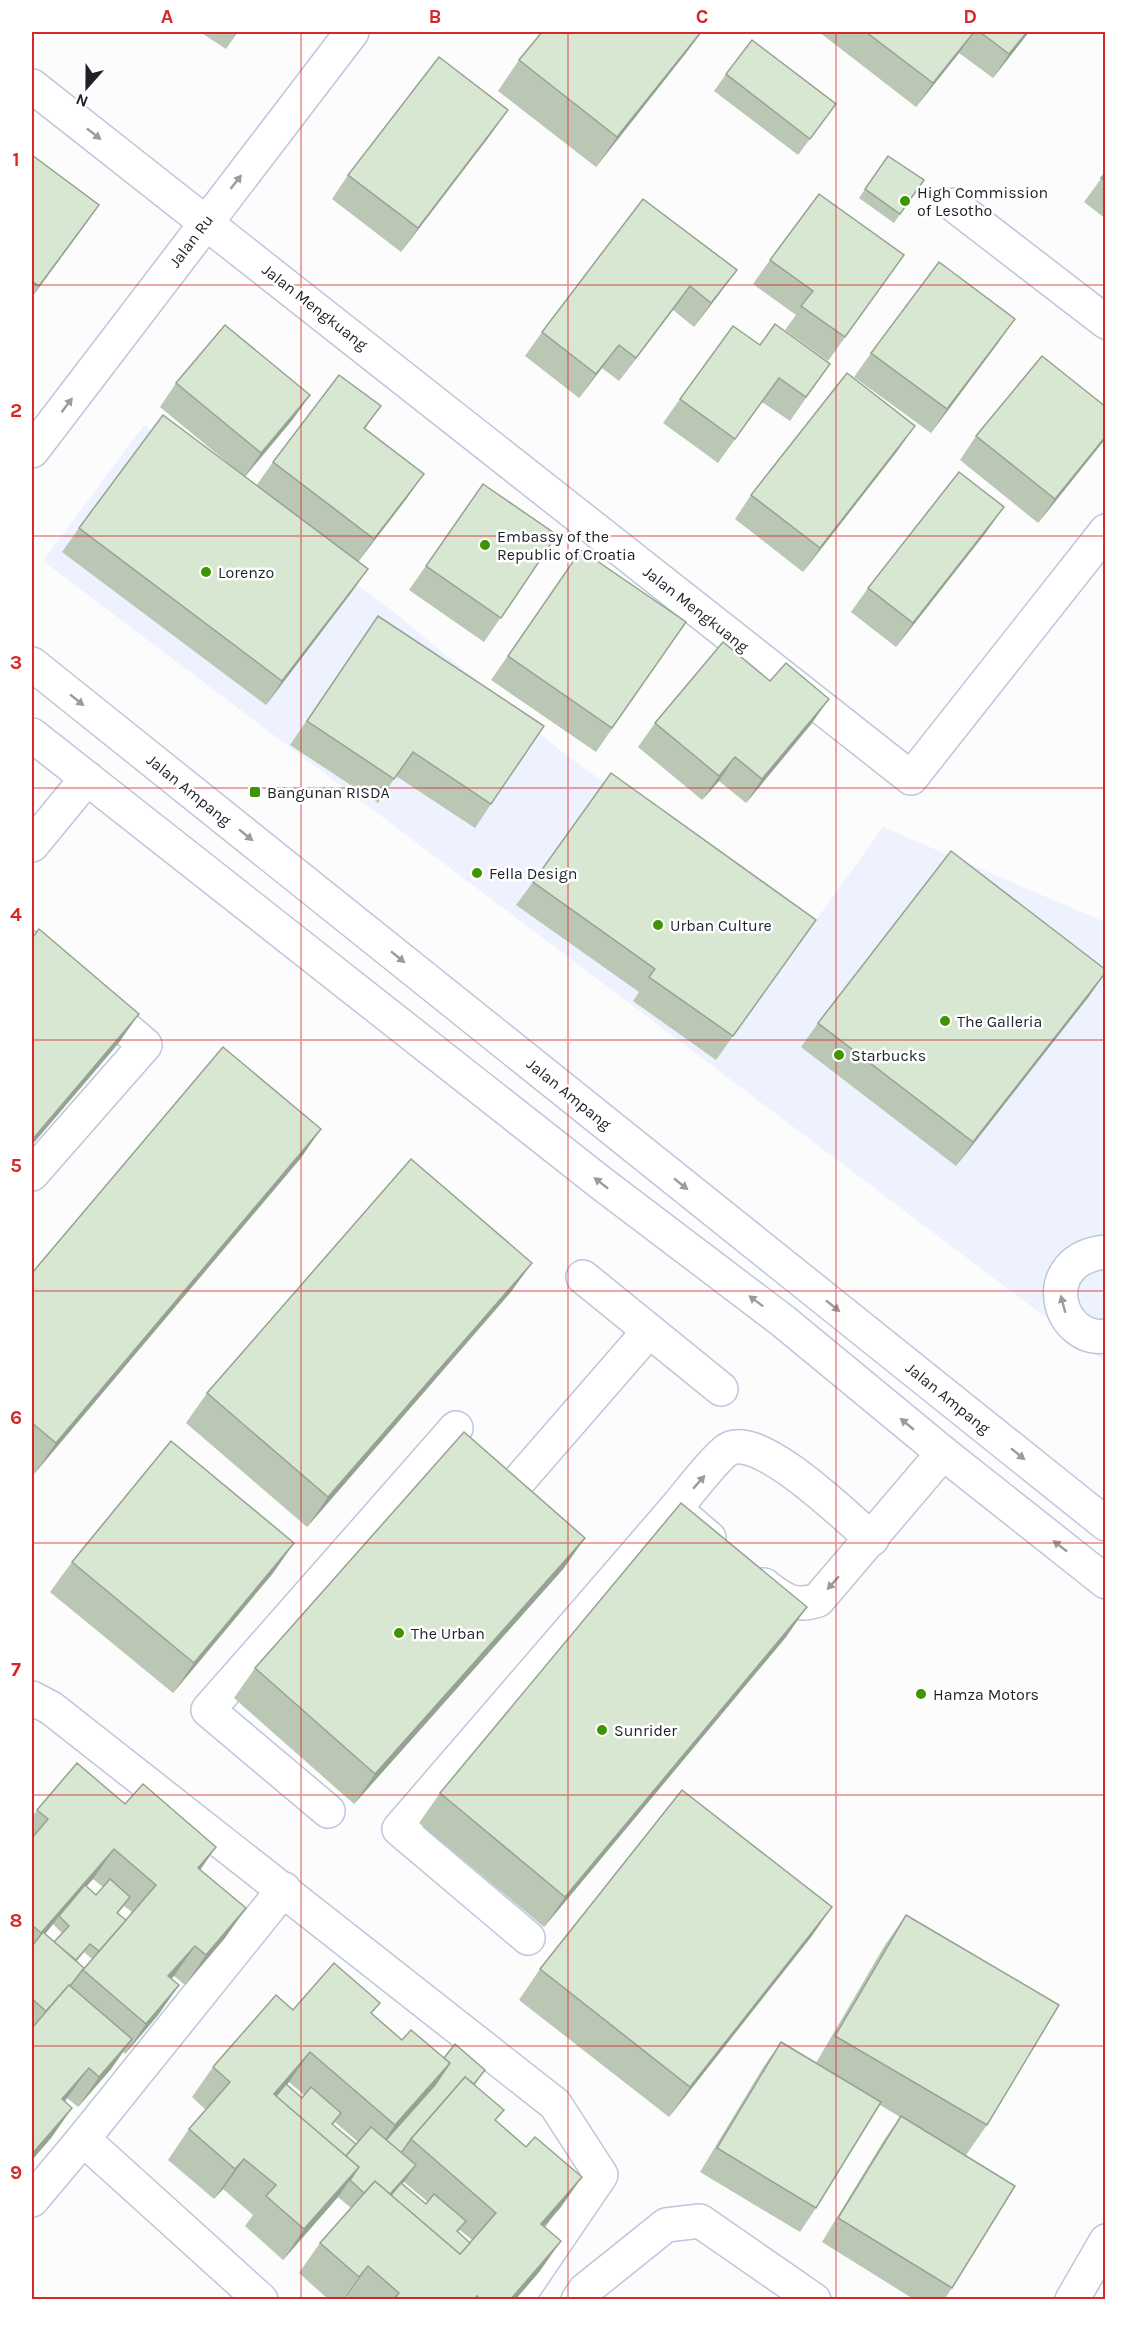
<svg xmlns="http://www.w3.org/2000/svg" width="1137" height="2331" viewBox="0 0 1137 2331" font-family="Karla,sans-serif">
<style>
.built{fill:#edf2fe}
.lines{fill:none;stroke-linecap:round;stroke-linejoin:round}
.minor-casing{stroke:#bcc6dd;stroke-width:36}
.major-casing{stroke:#bcc6dd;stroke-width:36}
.minor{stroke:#fff;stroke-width:33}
.major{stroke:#fff;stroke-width:33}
.wall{fill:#b9c7b4;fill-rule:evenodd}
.shaded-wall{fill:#96a292}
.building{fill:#d7e7d1;stroke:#96a292;stroke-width:1.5}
.oneway{fill:#9a9b9f}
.grid{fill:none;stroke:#d62828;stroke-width:1.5;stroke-opacity:0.55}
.poi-dot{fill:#3f9401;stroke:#fff;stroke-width:2}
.labels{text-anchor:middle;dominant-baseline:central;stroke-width:5;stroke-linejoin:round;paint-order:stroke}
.poi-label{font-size:16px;fill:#1e212a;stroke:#fff;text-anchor:start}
.street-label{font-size:16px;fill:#1e212a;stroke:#fff}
.neatline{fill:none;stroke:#d62828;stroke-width:2}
.grid-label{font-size:20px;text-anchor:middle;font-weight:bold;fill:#d62828}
</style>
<rect width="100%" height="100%" fill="#fcfcfc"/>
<path class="built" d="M144 425 395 613 566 755 809 930 883 827 1105 922V1362L43 561Z"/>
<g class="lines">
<g class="minor-casing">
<g id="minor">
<path d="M32 86 911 778 1106 531"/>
<path d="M954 205 1106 322"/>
<path d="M32 451 352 32"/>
<path d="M32 845 87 778"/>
<path d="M32 948 145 1045 32 1174"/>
<path d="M1106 1252C1035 1259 1057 1343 1106 1336"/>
<path d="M583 1277 721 1389"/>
<path d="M517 1483 649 1331"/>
<path d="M709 1538 675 1509C687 1495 714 1459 727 1450 758 1429 847 1518 872 1539"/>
<path d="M764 1585C783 1600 794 1608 818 1600L943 1453"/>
<path d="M32 1698 51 1708 555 2104 601 2175 516 2300"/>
<path d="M328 1811 208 1710 456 1428"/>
<path d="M528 1938 399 1829 675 1509"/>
<path d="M83 2139 284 1889"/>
<path d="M32 2200 83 2139 261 2300"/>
<path d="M578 2300 585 2290 666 2225 700 2221 814 2300"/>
<path d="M1072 2300 1106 2241"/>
</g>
</g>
<g class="major-casing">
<g id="major">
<path d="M32 664 1106 1524"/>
<path d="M32 735 601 1183 783 1321 943 1453 1106 1582"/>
</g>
</g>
<use href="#minor" class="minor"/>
<use href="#major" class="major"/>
</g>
<g class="wall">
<path d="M200 32H238L226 49Z"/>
<path d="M819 32H1029L993 78 959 53 916 107Z"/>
<path d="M689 49 596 167 498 91 519 60Z"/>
<path d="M726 74 836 104 798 155 714 91Z"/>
<path d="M491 134 401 252 332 199 348 175Z"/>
<path d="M32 155 82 229 32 297Z"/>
<path d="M888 156 924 180 894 223 859 198Z"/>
<path d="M1106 172V219L1084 202Z"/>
<path d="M643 199 720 293 694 327 673 310 619 381 602 368 579 398 525 356 542 332Z"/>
<path d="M770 260 887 279 828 361 785 330 796 315 753 284Z"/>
<path d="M998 343 931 433 854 377 871 353Z"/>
<path d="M760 345 830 364 790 421 762 402 718 463 663 423 680 399Z"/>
<path d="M176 383 310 395 293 419 245 477 256 486 273 462 381 406 365 429 407 498 358 562 351 593 266 705 62 552 79 528 240 473 160 407Z"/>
<path d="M976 436 1106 438 1038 523 960 460Z"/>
<path d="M898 450 803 572 735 519 751 495Z"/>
<path d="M483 484 557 535 484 642 409 590Z"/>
<path d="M987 531 896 647 851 612 868 588Z"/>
<path d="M581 550 686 622 596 752 491 680Z"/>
<path d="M378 616 491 804 475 828 396 776 378 803 290 745Z"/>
<path d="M655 723H812L746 803 719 781 702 800 638 747Z"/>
<path d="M533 882 816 920 716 1060 633 1001 639 992 516 905Z"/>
<path d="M1090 995 956 1166 801 1047 818 1023Z"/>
<path d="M321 1129 300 1159 34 1474 32 1471V1273Z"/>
<path d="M532 1263 510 1293 307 1527 186 1423 207 1393Z"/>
<path d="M294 1543 273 1573 173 1693 50 1592 72 1562Z"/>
<path d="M564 1568 354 1804 234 1698 255 1668Z"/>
<path d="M786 1637 544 1927 419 1823 440 1793Z"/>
<path d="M125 1804 216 1847 200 1870 225 1938 185 1985 174 1976 171 1979 179 1985 158 2015 125 2054 123 2052 111 2069 78 2107 67 2098 65 2102 72 2108 51 2138 32 2160V2028L33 2027 32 2026V1818L37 1810ZM93 1879 103 1887 96 1895 86 1886ZM124 1906 132 1912 126 1920 118 1913ZM53 1924 62 1933 54 1942 45 1934ZM84 1952 92 1959 84 1968 77 1961Z"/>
<path d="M832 1907 811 1937 669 2117 519 2000 540 1969Z"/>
<path d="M906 1915 987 2125 966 2155 952 2288 944 2300H915L822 2242 884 2140 900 2117 880 2105 816 2208 800 2232 700 2172 764 2066 781 2042 816 2063 885 1945Z"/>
<path d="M293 2010 372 2014 402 2040 444 2058 479 2079 475 2085 496 2121 561 2207 544 2226 540 2271 515 2300H351L347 2296 344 2300H329L299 2273 320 2243 351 2208 338 2197 283 2260 245 2226 253 2215 223 2189 214 2199 168 2160 189 2129 206 2110 192 2097 213 2067ZM289 2082 304 2095 302 2098 287 2085ZM335 2122 358 2142 356 2144 333 2125ZM404 2182 428 2202 426 2204 402 2184ZM460 2230 472 2240 470 2243 458 2232Z"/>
</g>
<g class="shaded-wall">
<path d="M701 32H702L689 49 596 167 617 137Z"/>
<path d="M974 32 959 53 916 107 933 83Z"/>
<path d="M1027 32H1029L993 78 1009 54Z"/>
<path d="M508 110 491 134 401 252 418 228Z"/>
<path d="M99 205 82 229 32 297 39 286Z"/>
<path d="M737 270 720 293 694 327 711 303Z"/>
<path d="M690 286 673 310 619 381 636 358Z"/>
<path d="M1015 319 998 343 931 433 947 409Z"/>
<path d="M619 345 602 368 579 398 596 374Z"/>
<path d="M310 395 293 419 244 477 261 453Z"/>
<path d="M915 426 898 450 803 572 820 548Z"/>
<path d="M1106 436V438L1038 523 1055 499Z"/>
<path d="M424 474 407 498 357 563 374 539Z"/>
<path d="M1004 507 987 531 896 647 913 623Z"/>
<path d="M368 569 351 593 266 705 282 681Z"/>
<path d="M829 699 812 723 746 803 762 779Z"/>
<path d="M735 757 719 781 702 800 719 776Z"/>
<path d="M1106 972 1090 995 956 1166 973 1142Z"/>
<path d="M139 1014 118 1044 32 1145V1140Z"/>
<path d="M321 1129 300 1159 34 1474 56 1443Z"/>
<path d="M532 1263 510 1293 307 1527 328 1497Z"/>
<path d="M585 1538 564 1568 354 1804 375 1774Z"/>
<path d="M294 1543 273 1573 173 1693 194 1663Z"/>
<path d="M807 1607 786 1637 544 1927 565 1897Z"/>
<path d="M216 1847 195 1877 198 1868Z"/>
<path d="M114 1849 93 1879 60 1917 59 1916 53 1924 32 1950V1946L41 1933Z"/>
<path d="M832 1907 811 1937 669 2117 690 2087Z"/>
<path d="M246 1908 225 1938 185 1985 206 1955Z"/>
<path d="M195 1946 174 1976 147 2006 168 1976Z"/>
<path d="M179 1985 158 2015 125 2054 146 2024Z"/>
<path d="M132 2039 111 2069 78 2107 99 2077Z"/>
<path d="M310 2052 289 2082 269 2105 274 2094Z"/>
<path d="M450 2063 429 2093 380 2147 395 2125Z"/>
<path d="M89 2068 67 2098 41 2129 62 2099Z"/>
<path d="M72 2108 51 2138 32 2160V2154Z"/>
<path d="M244 2159 223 2189 214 2199 235 2169Z"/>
<path d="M416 2165 404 2182 384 2205 379 2206Z"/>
<path d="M359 2167 338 2197 283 2260 304 2229Z"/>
<path d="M582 2177 561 2207 520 2254 541 2224Z"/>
<path d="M561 2241 540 2271 515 2300H510Z"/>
<path d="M368 2266 347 2296 343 2300 359 2277Z"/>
</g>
<g class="building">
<path d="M542 32H701L617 137 519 60Z"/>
<path d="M866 32H974L933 83Z"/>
<path d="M980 32H1027L1009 54Z"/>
<path d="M752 40 836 104 810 139 726 74Z"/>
<path d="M439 57 508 110 418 228 348 175Z"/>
<path d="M32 155 99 205 39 286 32 281Z"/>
<path d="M888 156 924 180 900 214 865 189Z"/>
<path d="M1106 172V181L1101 178Z"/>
<path d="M819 194 904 255 845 337 801 306 813 291 770 260Z"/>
<path d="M643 199 737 270 711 303 690 286 636 358 619 345 596 374 542 332Z"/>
<path d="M939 262 1015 319 947 409 871 353Z"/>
<path d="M775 324 830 364 806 397 779 378 735 439 680 399 733 326 760 345Z"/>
<path d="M225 325 310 395 261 453 176 383Z"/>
<path d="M1042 356 1106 407V436L1055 499 976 436Z"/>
<path d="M847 373 915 426 820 548 751 495Z"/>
<path d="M339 375 381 406 364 428 424 474 374 539 273 462Z"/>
<path d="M163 415 368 569 282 681 79 528Z"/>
<path d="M959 472 1004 507 913 623 868 588Z"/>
<path d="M483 484 557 535 501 618 426 566Z"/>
<path d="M581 550 686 622 612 728 508 656Z"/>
<path d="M378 616 544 726 491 804 413 752 394 779 307 721Z"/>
<path d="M723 642 770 681 786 663 829 699 762 779 735 757 719 776 655 723Z"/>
<path d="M611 773 816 920 733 1036 649 977 655 969 533 882Z"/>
<path d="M951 851 1106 970V972L973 1142 818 1023Z"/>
<path d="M39 929 139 1014 32 1140V938Z"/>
<path d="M223 1047 321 1129 56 1443 32 1423V1273Z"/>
<path d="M411 1159 532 1263 328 1497 207 1393Z"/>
<path d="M464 1432 585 1538 375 1774 255 1668Z"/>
<path d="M171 1441 294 1543 194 1663 72 1562Z"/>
<path d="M681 1503 807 1607 565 1897 440 1793Z"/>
<path d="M77 1763 125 1804 143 1784 216 1847 198 1868 246 1908 206 1955 195 1946 168 1976 179 1985 146 2024 83 1970 156 1885 114 1849 41 1933 32 1925V1838L48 1819 37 1810Z"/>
<path d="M682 1790 832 1907 690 2087 540 1969Z"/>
<path d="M110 1879 130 1897 117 1913 126 1920 99 1951 90 1944 76 1960 54 1942 69 1926 59 1916 85 1885 96 1895Z"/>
<path d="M906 1915 1059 2005 987 2125 835 2036Z"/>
<path d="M43 1932 84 1968 70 1986 69 1985 46 2011 32 1999V1946Z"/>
<path d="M334 1963 380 2003 371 2013 402 2040 411 2030 450 2063 395 2125 310 2052 274 2094 359 2167 304 2229 266 2196 276 2185 244 2159 235 2169 189 2129 230 2082 213 2067 276 1995 293 2010Z"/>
<path d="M69 1985 132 2039 99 2077 89 2068 62 2099 72 2108 32 2154V2028Z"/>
<path d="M781 2042 881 2102 816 2208 717 2148Z"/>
<path d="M455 2044 485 2070 474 2084 465 2077 411 2139 401 2153 386 2140 435 2085 450 2063 444 2058Z"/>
<path d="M465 2077 504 2110 495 2120 526 2147 535 2137 582 2177 541 2224 561 2241 510 2300H481L477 2296 474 2300H393L399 2293 368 2266 359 2277 320 2243 375 2181 460 2254 496 2213 411 2139Z"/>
<path d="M286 2084 302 2098 311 2087 341 2113 332 2124 356 2144 346 2156 276 2096Z"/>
<path d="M901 2116 1015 2186 952 2288 838 2218Z"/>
<path d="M371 2127 416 2165 390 2194 375 2181 364 2193 350 2180 359 2167 346 2156Z"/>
<path d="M401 2183 426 2204 434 2194 466 2221 457 2231 470 2243 460 2254 391 2195Z"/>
</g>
<defs><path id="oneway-solid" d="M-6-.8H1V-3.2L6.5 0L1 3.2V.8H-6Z" transform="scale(1.5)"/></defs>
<g class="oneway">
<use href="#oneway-solid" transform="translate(94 134) rotate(38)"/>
<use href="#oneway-solid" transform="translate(236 182) rotate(-52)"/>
<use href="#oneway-solid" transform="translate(67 405) rotate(-53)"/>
<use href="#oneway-solid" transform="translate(77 700) rotate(39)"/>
<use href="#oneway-solid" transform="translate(246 835) rotate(39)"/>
<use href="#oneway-solid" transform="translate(398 957) rotate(39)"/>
<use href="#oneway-solid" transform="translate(601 1183) rotate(-142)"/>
<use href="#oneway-solid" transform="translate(681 1184) rotate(39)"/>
<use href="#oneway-solid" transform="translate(756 1301) rotate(-143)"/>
<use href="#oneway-solid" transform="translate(1063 1304) rotate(-105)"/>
<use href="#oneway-solid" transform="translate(833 1306) rotate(39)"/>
<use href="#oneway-solid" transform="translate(907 1424) rotate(-140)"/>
<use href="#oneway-solid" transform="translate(1018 1454) rotate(39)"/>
<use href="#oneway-solid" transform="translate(699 1482) rotate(-49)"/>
<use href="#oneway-solid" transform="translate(1060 1546) rotate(-142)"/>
<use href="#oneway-solid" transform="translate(833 1583) rotate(131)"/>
</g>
<path class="grid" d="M301 32V2300M568 32V2300M836 32V2300M32 285H1106M32 536H1106M32 788H1106M32 1040H1106M32 1291H1106M32 1543H1106M32 1795H1106M32 2046H1106"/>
<g class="poi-dot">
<circle cx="905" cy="201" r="6"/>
<circle cx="485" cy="545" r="6"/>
<circle cx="206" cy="572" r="6"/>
<rect x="249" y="786" width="12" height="12" rx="3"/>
<circle cx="477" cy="873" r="6"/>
<circle cx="658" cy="925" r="6"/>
<circle cx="945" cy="1021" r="6"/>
<circle cx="839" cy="1055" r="6"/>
<circle cx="399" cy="1633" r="6"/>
<circle cx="921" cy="1694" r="6"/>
<circle cx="602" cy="1730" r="6"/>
</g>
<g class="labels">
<g class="poi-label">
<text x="917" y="192">High Commission<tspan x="917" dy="18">of Lesotho</tspan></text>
<text x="497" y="536">Embassy of the<tspan x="497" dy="18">Republic of Croatia</tspan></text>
<text x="218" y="572">Lorenzo</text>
<text x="267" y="792">Bangunan RISDA</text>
<text x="489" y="873">Fella Design</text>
<text x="670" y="925">Urban Culture</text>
<text x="957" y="1021">The Galleria</text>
<text x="851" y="1055">Starbucks</text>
<text x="411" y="1633">The Urban</text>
<text x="933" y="1694">Hamza Motors</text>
<text x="614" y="1730">Sunrider</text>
</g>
<g class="street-label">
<text transform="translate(191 241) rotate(-53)">Jalan Ru</text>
<text transform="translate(315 307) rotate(38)">Jalan Mengkuang</text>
<text transform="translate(696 609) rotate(38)">Jalan Mengkuang</text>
<text transform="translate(189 790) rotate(39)">Jalan Ampang</text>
<text transform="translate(569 1094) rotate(39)">Jalan Ampang</text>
<text transform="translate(948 1398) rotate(39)">Jalan Ampang</text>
</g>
</g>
<rect width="1137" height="2331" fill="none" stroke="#ffffff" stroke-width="66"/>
<g transform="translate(87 87) rotate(201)" stroke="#ffffff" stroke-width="4.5" paint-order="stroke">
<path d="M0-4.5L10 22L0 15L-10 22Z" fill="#1e212a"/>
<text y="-9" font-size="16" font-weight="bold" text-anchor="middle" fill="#1e212a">N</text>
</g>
<rect x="33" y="33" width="1071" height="2265" class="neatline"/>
<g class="grid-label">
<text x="167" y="23">A</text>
<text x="435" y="23">B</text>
<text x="702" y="23">C</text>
<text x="970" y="23">D</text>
<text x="16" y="166">1</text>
<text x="16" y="417">2</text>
<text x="16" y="669">3</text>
<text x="16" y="921">4</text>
<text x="16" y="1172">5</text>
<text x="16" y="1424">6</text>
<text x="16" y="1676">7</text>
<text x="16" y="1927">8</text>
<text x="16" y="2179">9</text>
</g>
</svg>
